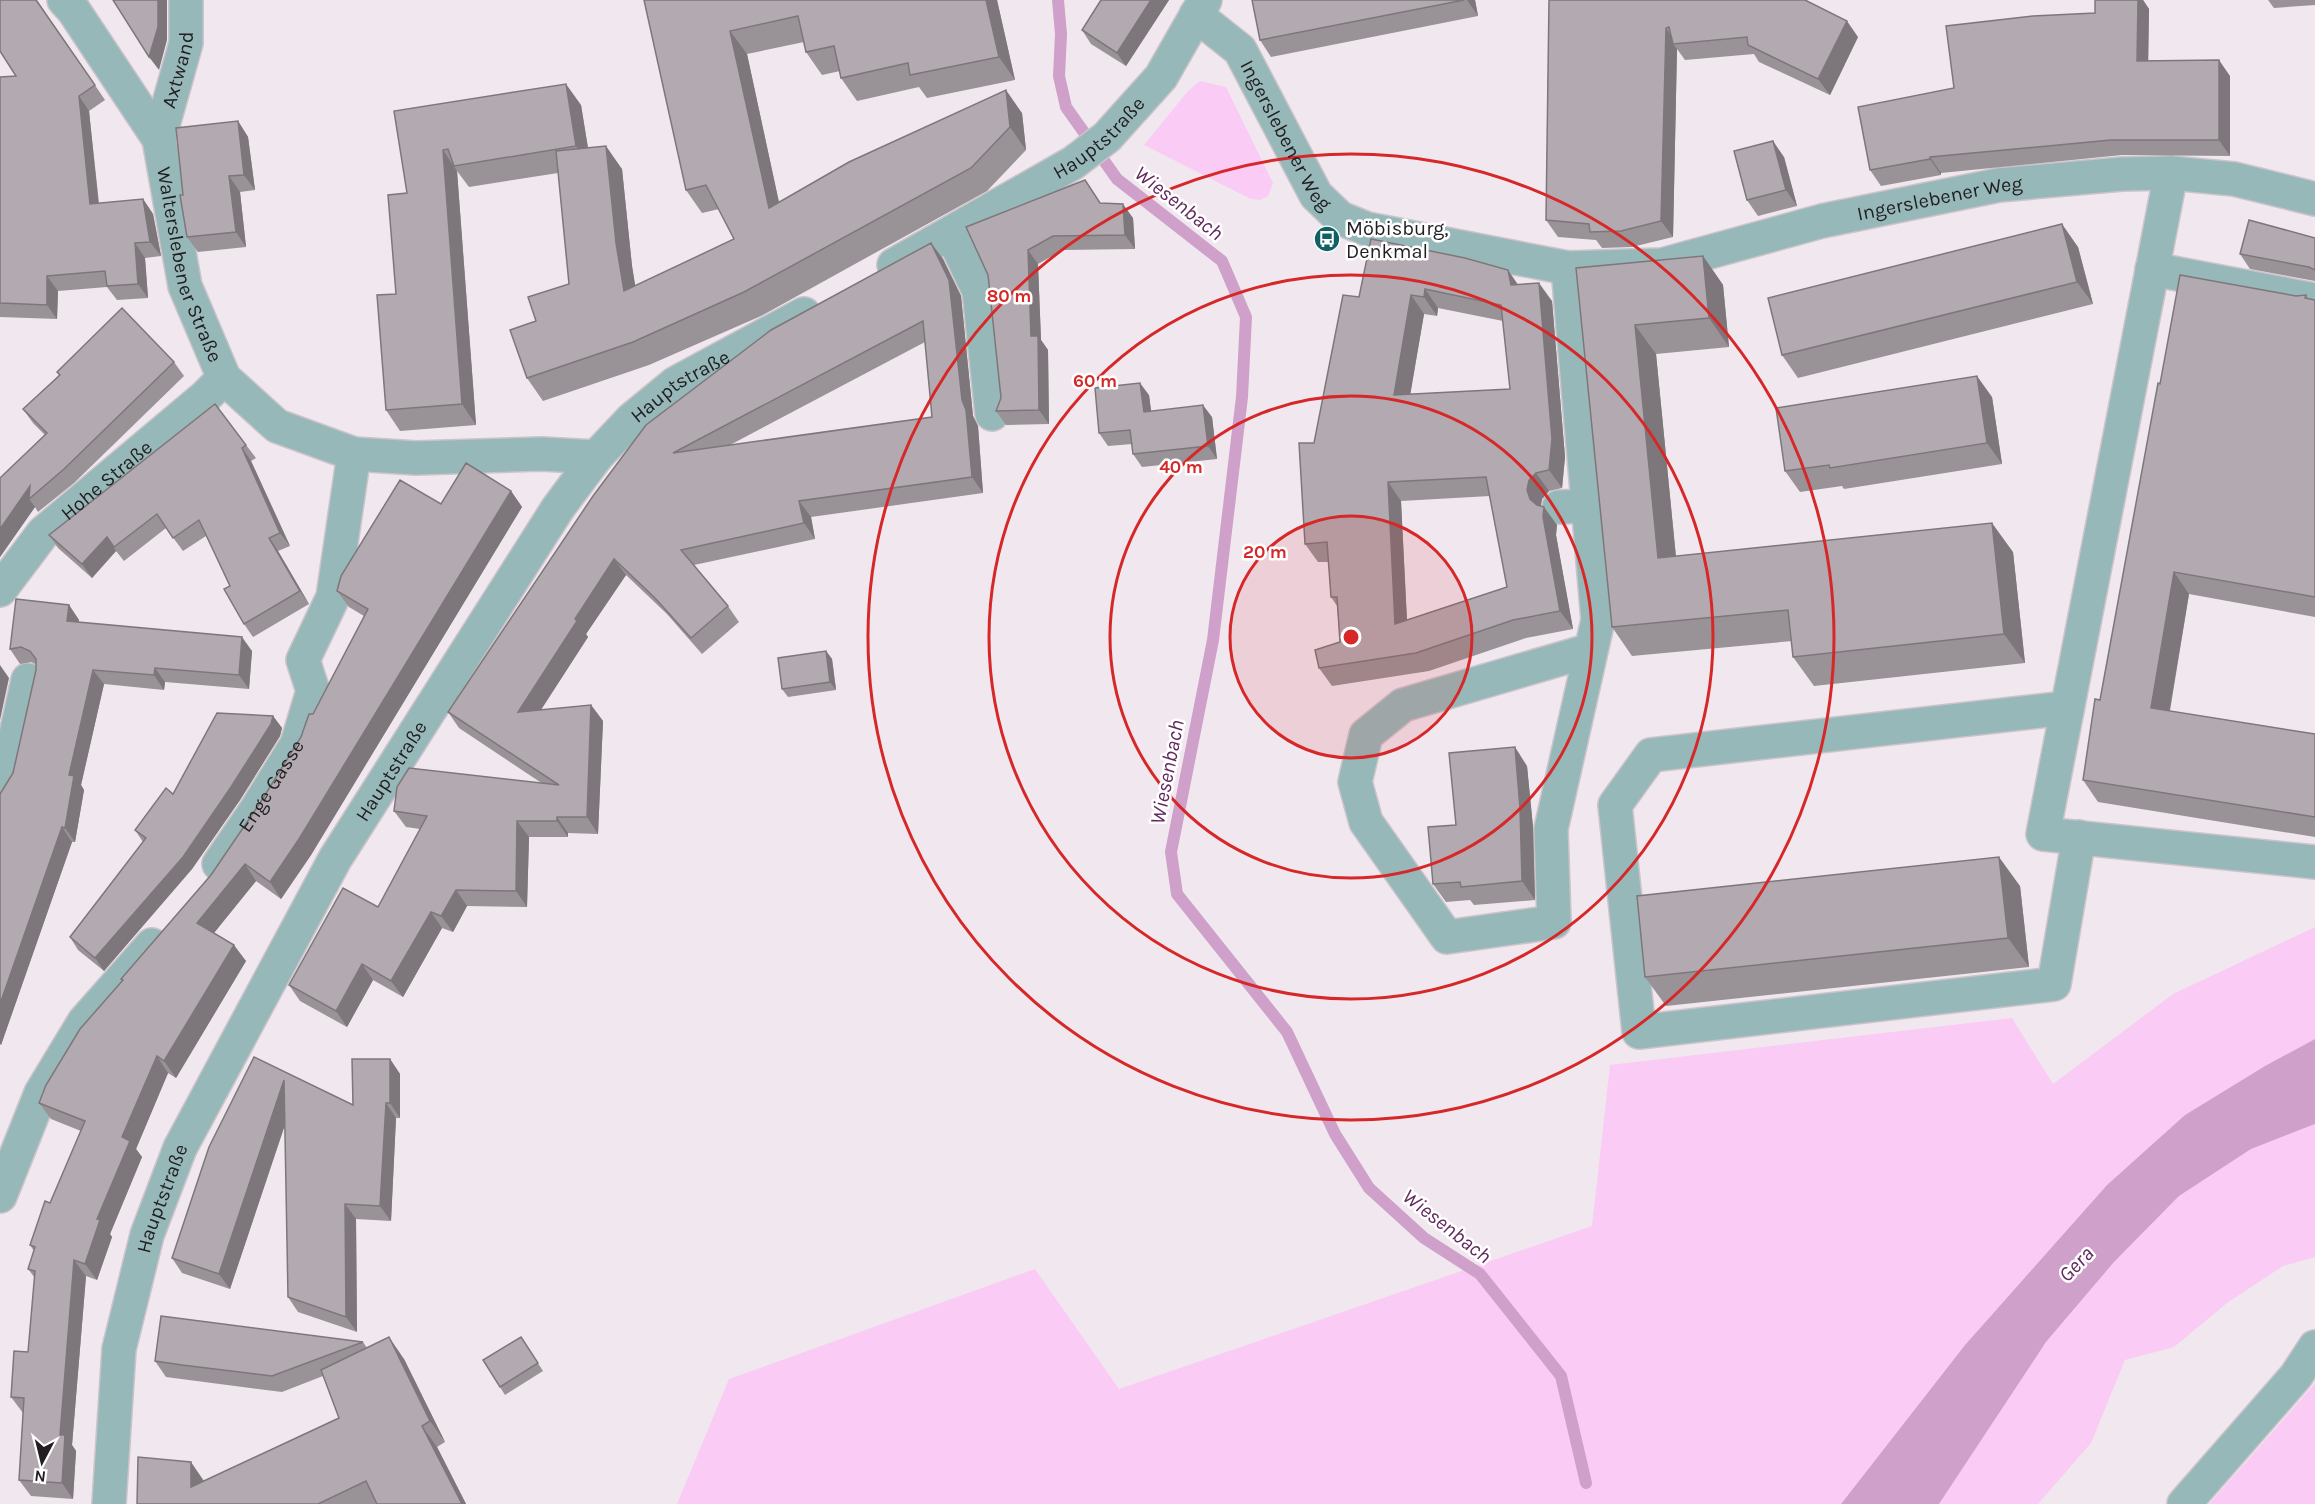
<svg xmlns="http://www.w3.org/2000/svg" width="2315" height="1504" viewBox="0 0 2315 1504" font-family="Karla,sans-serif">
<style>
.green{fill:#facbf4}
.water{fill:#cfa0c9}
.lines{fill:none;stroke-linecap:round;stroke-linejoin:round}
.stream{stroke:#cfa0c9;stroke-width:12}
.minor-casing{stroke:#ccc4ca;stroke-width:36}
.minor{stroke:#97b8b9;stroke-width:33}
.wall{fill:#999297;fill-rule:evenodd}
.shaded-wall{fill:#7d777b}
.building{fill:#b2aab0;stroke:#7d777b;stroke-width:1.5;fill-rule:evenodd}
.ring{fill:none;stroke:#d62828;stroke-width:3}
.labels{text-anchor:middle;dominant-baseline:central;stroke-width:5;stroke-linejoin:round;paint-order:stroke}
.street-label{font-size:20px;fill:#211e21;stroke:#fff}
.poi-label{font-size:20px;fill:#211e21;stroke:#fff;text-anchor:start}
.water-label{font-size:21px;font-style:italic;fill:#61295c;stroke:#fff}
.centre{fill:#d62828;stroke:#fff;stroke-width:3}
.ring-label{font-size:18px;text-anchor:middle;font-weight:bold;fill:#d62828;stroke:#fff;stroke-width:5;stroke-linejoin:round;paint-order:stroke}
</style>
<rect width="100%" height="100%" fill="#f1e8ef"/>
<g class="green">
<path d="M1200 81 1226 87 1273 183 1268 196 1260 200 1251 199 1144 145 1188 91Z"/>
<path d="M2315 927V1039L2265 1066 2185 1115 2107 1185 1965 1345 1841 1504H677L729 1379 1035 1269 1119 1389 1592 1226 1610 1065 2012 1018 2053 1084 2173 994Z"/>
<path d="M2315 1124V1257L2283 1266 2227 1303 2174 1347 2125 1360 2091 1443 2038 1504H1939L2046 1342 2114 1262 2179 1196 2251 1149Z"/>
<path d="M2315 1382V1504H2209L2311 1388Z"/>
</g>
<path class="water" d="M2315 1039V1124L2251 1149 2179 1196 2114 1262 2046 1342 1939 1504H1841L1965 1345 2107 1185 2185 1115 2265 1066Z"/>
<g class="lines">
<path class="stream" d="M1058 0 1061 34 1059 76 1066 107 1117 179 1222 261 1246 317 1242 397 1213 640 1171 852 1177 894 1287 1032 1335 1134 1369 1188 1424 1238 1480 1274 1561 1376 1586 1483"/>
<g class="minor-casing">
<g id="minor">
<path id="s1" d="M64 0 74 11 159 139 185 286 224 378 277 426 354 454 416 458 542 454 596 457"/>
<path id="s2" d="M1196 15 1240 50 1316 195 1340 218 1367 229 1568 268 1662 265 1822 221 1999 185 2122 174 2171 173 2234 179 2315 199"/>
<path id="s3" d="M159 139 186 43V0"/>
<path d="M2171 173 2043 834 2315 862"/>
<path d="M951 233 979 291 992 414"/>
<path id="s4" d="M894 265 1073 163 1107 137 1161 77 1205 0"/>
<path d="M1568 268 1598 620 1551 829 1554 922 1447 937 1366 822 1355 782 1366 735 1403 705 1591 650"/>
<path d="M2152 269 2315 300"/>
<path d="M1559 507 1588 506"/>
<path id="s5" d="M0 590 43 533 205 397 224 378"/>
<path d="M2067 708 1651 755 1615 805 1639 1032 2054 984 2079 837"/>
<path d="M0 793 6 780 28 680"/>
<path id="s6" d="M219 864 256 810 297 744 313 691 303 660 333 597 354 454"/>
<path d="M0 1196 41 1093 84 1022 152 945"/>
<path id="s7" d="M109 1504 119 1349 147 1235 180 1148 335 859 558 508 596 457 631 420 676 383 804 314"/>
<path d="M2184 1504 2296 1376 2315 1347"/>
</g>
</g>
<use href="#minor" class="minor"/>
</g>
<g class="wall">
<path d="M37 0 105 100 89 111 99 203 143 199 153 214 161 256 145 258 148 298 117 300 107 287 58 291 57 319 0 317V77L16 76Z"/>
<path d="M644 0H997L1015 80 927 98 919 87 857 101 841 78 840 71 822 75 806 52 804 42 747 54 779 202 1022 113 1026 150 987 191 761 316 649 365 543 401 527 378 536 321 569 284 558 173 469 187 457 171 476 425 400 431 386 410 396 294 407 193 394 111 581 105 588 148 622 169 632 266 635 286 734 239 719 209 702 213 686 190Z"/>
<path d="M1101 0H1169L1126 66 1091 44 1082 30Z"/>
<path d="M1252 0H1475L1478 16 1271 57 1260 40Z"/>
<path d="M1549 0 1858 37 1830 95 1759 62 1754 54 1685 60 1677 49 1673 237 1632 247 1602 248 1596 240 1558 237 1546 220Z"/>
<path d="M2095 0H2143L2149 9 2148 61 2230 76V156L2122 155 1941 173V175L1881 186 1870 170 1954 88 2095 13Z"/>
<path d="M2268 0H2315V5L2274 8Z"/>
<path d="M238 121 248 137 255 190 240 192 246 247 198 252 187 237 183 195Z"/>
<path d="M1784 157 1797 206 1758 216 1747 200Z"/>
<path d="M1101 203 1133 218 1135 249 1063 250 1038 264 1041 340 1048 350 1049 424 1006 425 996 411 1001 398 988 275Z"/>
<path d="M2315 238V281L2250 269 2240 254Z"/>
<path d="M1371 239 1518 285 1552 301 1565 457 1562 488 1549 491 1542 499 1541 506 1557 525 1556 535 1573 629 1526 638 1429 671 1332 686 1319 668 1340 642 1337 606 1331 597 1329 562H1318L1305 544 1314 443 1359 297ZM1438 308 1503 321 1510 389 1410 394 1424 314 1437 316ZM1490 496 1507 587 1407 620 1401 501Z"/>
<path d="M931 243 943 259 961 296 973 416 978 426 983 493 811 517 815 539 694 565 728 606 739 622 702 654 667 614 626 575 586 634 588 637 541 710 591 705 603 721 598 834 568 833V837H529L527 907 467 906 453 932 442 928 403 997 373 980 347 1027 300 1001 289 985 378 907 420 829 406 827 394 811 543 784 459 728 448 712 593 496ZM925 342 932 417 730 445Z"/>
<path d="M2078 247 2093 304 1798 378 1782 355Z"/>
<path d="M1703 256 1723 285 1729 347 1656 354 1676 557 2013 552 2025 663 1814 686 1793 657 1792 641 1632 656 1612 627 1576 268Z"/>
<path d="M2306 295 2309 299 2315 300V617L2189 594 2170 711 2315 734V837L2098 802 2083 780 2100 700 2160 384 2296 296Z"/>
<path d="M174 362 184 376 74 483 38 512 35 507 0 557V478L45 435 33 423 23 409 59 375 57 372Z"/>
<path d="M1149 395 1151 411 1212 417 1217 459 1142 467 1133 454 1132 444 1108 446 1099 433Z"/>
<path d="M1992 397 2002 464 1844 489 1842 486 1800 492 1785 471Z"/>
<path d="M246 445 256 458 251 461 290 546 278 551 309 604 253 637 244 624 230 586 206 536 183 551 166 528 124 561 116 551 92 578 58 548 49 535Z"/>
<path d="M511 491 522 507 311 855 281 899 256 881 214 933 246 961 176 1078 168 1073 136 1149 142 1157 110 1234 112 1237 97 1280 86 1276 72 1445 76 1451 73 1499 31 1496 19 1480 23 1413 11 1397 28 1352 35 1278 28 1269 34 1251 30 1245 50 1203 81 1131 51 1119 39 1103 122 981 121 979 211 875 260 803 301 737 364 616 349 607 337 591 441 504Z"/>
<path d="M69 605 79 620V622L252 651 249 689 165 682 164 690 104 684 81 785 84 790 75 842H72L1 1045 0 1044V794L13 773 36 670V664L31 662 20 664 10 649Z"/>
<path d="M826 651 832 659 836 690 788 697 782 689Z"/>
<path d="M273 716 282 728 280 736 240 800 192 869 104 971 78 950 70 937 143 842 135 830 173 794Z"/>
<path d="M1527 766 1533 827 1535 900 1474 905 1470 900 1446 902 1433 884 1456 825Z"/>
<path d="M2020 886 2029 967 1666 1006 1645 977Z"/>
<path d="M254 1057 353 1105 352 1059H390L400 1074V1118H396L391 1221 356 1219 357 1332 298 1312 288 1297 285 1124 230 1289 182 1273 172 1258 209 1147Z"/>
<path d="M521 1337 543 1371 505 1395 500 1387Z"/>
<path d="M363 1342 367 1348 404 1359 445 1442 437 1447 466 1504H137L204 1481 339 1418 323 1376 282 1392 166 1377 155 1361Z"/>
</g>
<g class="shaded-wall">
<path d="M158 0H167V40L159 70 149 57Z"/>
<path d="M986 0H997L1015 80 999 57Z"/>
<path d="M1151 0H1169L1126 66 1117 53Z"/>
<path d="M1467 0H1475L1478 16Z"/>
<path d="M2138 0H2143L2149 9 2148 76 2137 61Z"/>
<path d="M1847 21 1858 37 1830 95 1818 79Z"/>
<path d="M1666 28 1677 44H1673L1677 49 1673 237 1661 221Z"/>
<path d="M730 31 747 54 785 231 769 208Z"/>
<path d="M2219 60 2230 76V156L2219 140Z"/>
<path d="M566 84 581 105 591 167 576 146Z"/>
<path d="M1006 90 1022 113 1026 150 1010 127Z"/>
<path d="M79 96 89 111 100 218 90 204Z"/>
<path d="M238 121 248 137 255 190 244 175Z"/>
<path d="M1773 141 1784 157 1797 206 1786 190Z"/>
<path d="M606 146 622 169 632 266 640 314 624 291 616 243Z"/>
<path d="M443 150 457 171 476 425 462 404Z"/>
<path d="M1930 157 1941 173V175L1930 159Z"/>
<path d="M229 176 240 192 246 247 236 232Z"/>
<path d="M143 199 153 214 161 256 150 242Z"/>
<path d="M1123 204 1133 218 1135 249 1125 235Z"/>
<path d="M2062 224 2078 247 2093 304 2077 282Z"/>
<path d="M135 243 145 258 148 298 138 284Z"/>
<path d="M931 243 943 259 961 296 973 416 978 426 983 493 972 477 962 400Z"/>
<path d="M1028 250 1038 264 1041 340 1048 350 1049 424 1039 410 1031 336Z"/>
<path d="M1703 256 1723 285 1729 347 1709 318Z"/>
<path d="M1508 270 1521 289 1511 285Z"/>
<path d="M47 276 58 291 57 319 47 305Z"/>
<path d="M1539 283 1552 301 1565 457 1562 488 1549 470Z"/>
<path d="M1425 289 1438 308 1437 316 1424 297Z"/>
<path d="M1411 295 1424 314 1407 414 1394 395Z"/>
<path d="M1635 325 1656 354 1679 588 1658 558Z"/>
<path d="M1977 376 1992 397 2002 464 1987 443Z"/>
<path d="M1140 383 1149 395 1153 425 1144 412Z"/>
<path d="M1203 405 1212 417 1217 459 1208 446Z"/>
<path d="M242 448 251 461 290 546 280 533Z"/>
<path d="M1536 473 1549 491 1542 499 1540 508 1544 507 1557 525 1556 535 1573 629 1560 611 1527 490 1529 480Z"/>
<path d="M1388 482 1401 501 1408 642 1395 624Z"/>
<path d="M30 486 29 499 35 507 0 557V529Z"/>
<path d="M511 491 522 507 311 855 281 899 270 882Z"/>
<path d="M799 501 811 517 815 539 804 523Z"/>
<path d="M1992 523 2013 552 2025 663 2004 634Z"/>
<path d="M107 537 116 551 92 578 82 564Z"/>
<path d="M269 538 278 551 309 604 300 591Z"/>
<path d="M614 559 626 575 586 634 588 637 529 728 518 712 575 619Z"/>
<path d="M2174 572 2189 594 2166 731 2151 708Z"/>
<path d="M69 605 79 620 77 636 67 621Z"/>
<path d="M242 637 252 651 249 689 239 675Z"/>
<path d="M826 651 832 659 836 690 830 682Z"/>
<path d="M0 665 9 678 0 720Z"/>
<path d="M155 668 165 682 164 690 154 675Z"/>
<path d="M93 670 104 684 81 785 84 790 75 842 65 828 69 775Z"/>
<path d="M591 705 603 721 598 834 587 817Z"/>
<path d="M273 716 282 728 280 736 240 800 192 869 104 971 95 958Z"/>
<path d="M1515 747 1527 766 1533 827 1535 900 1522 881Z"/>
<path d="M557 817 568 833V837L557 821Z"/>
<path d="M517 821 529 837 527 907 516 891Z"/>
<path d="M62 827 72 842 1 1045 0 1043V1004Z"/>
<path d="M1999 857 2020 886 2029 967 2008 938Z"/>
<path d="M245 864 256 881 209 939 197 923Z"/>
<path d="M456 890 467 906 453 932 441 916Z"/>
<path d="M431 912 442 928 403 997 391 981Z"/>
<path d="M234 945 246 961 176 1078 164 1061Z"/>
<path d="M362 964 373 980 347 1027 336 1011Z"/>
<path d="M157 1056 168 1073 136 1149 142 1157 110 1234 112 1237 97 1280 85 1264 97 1219 122 1137Z"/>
<path d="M390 1059 400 1074V1118L390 1103Z"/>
<path d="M284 1080 295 1095 230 1289 219 1274Z"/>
<path d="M386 1103 396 1118 391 1221 380 1206Z"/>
<path d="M345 1204 356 1219 357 1332 346 1317Z"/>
<path d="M74 1260 86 1276 72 1445 76 1451 73 1499 62 1483 60 1435Z"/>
<path d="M389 1337 404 1359 445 1442 430 1421Z"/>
<path d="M422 1426 437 1447 466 1504H462Z"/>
<path d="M191 1462 206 1484 191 1487Z"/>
</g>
<g class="building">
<path d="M0 0H36L95 85 79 96 90 204 143 199 150 242 135 243 138 284 107 286 105 271 47 276V305L0 303V77L16 76 0 51Z"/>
<path d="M113 0H158V27L149 57Z"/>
<path d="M644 0H986L999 57 910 75 908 63 841 78 834 46 806 52 798 16 730 31 769 208 849 162 1006 90 1010 127 971 168 744 292 633 342 527 378 510 330 536 321 528 297 569 284 556 151 606 146 616 243 624 291 734 239 706 185 686 190Z"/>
<path d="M1101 0H1151L1117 53 1082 30Z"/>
<path d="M1252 0H1464L1260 40Z"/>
<path d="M1549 0H1805L1847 21 1818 79 1748 45 1747 37 1673 44 1669 27 1666 28 1661 221 1621 231 1590 232 1589 224 1546 220Z"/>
<path d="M2095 0H2138L2137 61 2219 60V140H2111L1930 157V159L1870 170 1858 107 1954 88 1946 26 2033 16 2095 13Z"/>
<path d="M566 84 576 146 454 166 448 149 443 150 462 404 386 410 377 295 396 294 388 195 407 193 394 111Z"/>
<path d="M238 121 244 175 229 176 236 232 187 237 180 195H183L176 128Z"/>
<path d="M1773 141 1786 190 1747 200 1734 151Z"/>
<path d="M1085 180 1100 203 1123 204 1125 235 1053 236 1028 250 1031 336H1038L1039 410 996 411 1001 398 988 275 966 227Z"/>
<path d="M2249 220 2315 238V270L2309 267 2240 254Z"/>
<path d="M2062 224 2077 282 1782 355 1768 298Z"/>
<path d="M1371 239 1465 258 1508 270 1511 285 1539 283 1552 439 1549 470 1536 473 1529 480 1527 490 1530 499 1537 505 1544 507 1543 517 1560 611 1513 620 1416 653 1319 668 1315 650 1340 642 1337 597H1331L1327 542 1305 544 1299 443H1314L1343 295 1359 297ZM1425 289 1501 305 1510 389 1394 395 1411 295 1424 297ZM1486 477 1507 587 1395 624 1388 482Z"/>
<path d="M931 243 949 280 962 400 966 410 972 477 799 501 804 523 681 550 728 606 691 638 655 598 614 559 575 619 577 621 518 712 591 705 587 817H557V821H517L516 891 456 890 441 916 431 912 391 981 362 964 336 1011 289 985 343 888 378 907 427 816 394 811 397 787 409 768 559 785 448 712 593 496 646 425 771 330ZM923 321 932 417 673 453Z"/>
<path d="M1703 256 1709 318 1635 325 1658 558 1992 523 2004 634 1793 657 1788 610 1612 627 1576 268Z"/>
<path d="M2180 275 2296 296 2306 295 2305 298 2315 300V597L2174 572 2151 708 2315 734V817L2083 780 2095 699 2100 700 2158 383 2160 384Z"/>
<path d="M122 308 174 362 64 469 29 499 30 486 0 529V478L47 433 23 409 60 375 57 372Z"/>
<path d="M1977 376 1987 443 1830 468 1829 465 1785 471 1776 408Z"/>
<path d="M1140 383 1144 412 1203 405 1208 446 1133 454 1130 430 1099 433 1095 388Z"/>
<path d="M215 404 246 445 242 448 280 533 269 538 300 591 244 624 224 589 230 586 199 520 173 538 157 514 114 547 107 537 82 564 49 535Z"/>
<path d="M466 463 511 491 299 839 270 882 245 864 197 923 234 945 164 1061 157 1056 122 1137 130 1141 97 1219 100 1220 85 1264 74 1260 60 1435H65L62 1483 19 1480 24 1398 11 1397 14 1351 28 1352 35 1271 28 1269 35 1247 30 1245 45 1201 50 1203 85 1121 39 1103 46 1085 80 1029 123 980 121 979 211 875 260 803 301 737 309 714H313L368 609 337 591 341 576 400 480 441 504Z"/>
<path d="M16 599 69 605 67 621 242 637 239 675 155 668 154 675 93 670 69 775 74 776 65 828 62 827 0 1004V794L13 773 36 670V659L30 651 21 647 10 649Z"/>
<path d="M826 651 830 682 782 689 778 658Z"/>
<path d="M217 713 273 716 271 724 231 787 183 857 95 958 70 937 146 838 135 830 166 788 173 794Z"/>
<path d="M1515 747 1520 808 1522 881 1461 887 1460 882 1433 884 1428 827 1456 825 1449 753Z"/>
<path d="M1999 857 2008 938 1645 977 1637 896Z"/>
<path d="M254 1057 353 1105 352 1059H390V1103H386L380 1206 345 1204 346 1317 288 1297 284 1080 219 1274 172 1258 209 1147Z"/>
<path d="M161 1316 363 1342 272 1376 182 1365 155 1361Z"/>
<path d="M389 1337 430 1421 422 1426 462 1504H377L366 1481 318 1504H137L138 1457 191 1462V1487L339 1418 321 1370Z"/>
<path d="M521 1337 538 1363 500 1387 483 1360Z"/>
</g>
<circle cx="1351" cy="637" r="121" fill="#d62828" fill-opacity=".12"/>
<g class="ring">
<circle cx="1351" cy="637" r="121"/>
<circle cx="1351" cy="637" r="241"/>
<circle cx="1351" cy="637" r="362"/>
<circle cx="1351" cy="637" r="483"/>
</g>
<defs>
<g id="bus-disc" transform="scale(1.35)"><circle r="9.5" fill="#106165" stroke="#fff"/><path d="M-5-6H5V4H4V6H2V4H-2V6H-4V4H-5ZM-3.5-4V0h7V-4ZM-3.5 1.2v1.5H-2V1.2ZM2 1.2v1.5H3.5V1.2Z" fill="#fff"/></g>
</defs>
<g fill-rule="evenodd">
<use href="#bus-disc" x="1327" y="239"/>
</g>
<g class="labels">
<g class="street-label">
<text stroke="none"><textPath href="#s3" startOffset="72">Axtwand</textPath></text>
<text stroke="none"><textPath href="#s2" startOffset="153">Ingerslebener Weg</textPath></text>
<text stroke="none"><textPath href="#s4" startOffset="242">Hauptstraße</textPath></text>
<text stroke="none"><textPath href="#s2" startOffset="867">Ingerslebener Weg</textPath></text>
<text stroke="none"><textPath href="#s1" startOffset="298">Walterslebener Straße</textPath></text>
<text stroke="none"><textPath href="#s7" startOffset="1284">Hauptstraße</textPath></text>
<text stroke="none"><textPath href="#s5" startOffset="154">Hohe Straße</textPath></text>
<text stroke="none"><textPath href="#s7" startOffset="798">Hauptstraße</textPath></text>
<text stroke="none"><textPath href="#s6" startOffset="94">Enge Gasse</textPath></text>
<text stroke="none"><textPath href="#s7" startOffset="312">Hauptstraße</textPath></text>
</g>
<g class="poi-label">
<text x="1346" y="228">Möbisburg,<tspan x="1346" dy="23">Denkmal</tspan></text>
</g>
<g class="water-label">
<text transform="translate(1179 203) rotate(38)">Wiesenbach</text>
<text transform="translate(1167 772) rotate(-79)">Wiesenbach</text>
<text transform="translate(1447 1226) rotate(38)">Wiesenbach</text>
<text transform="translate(2076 1264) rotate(-46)">Gera</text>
</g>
</g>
<circle cx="1351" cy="637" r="9" class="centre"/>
<g class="ring-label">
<text x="1009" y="302">80 m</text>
<text x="1095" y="387">60 m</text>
<text x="1181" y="473">40 m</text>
<text x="1265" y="558">20 m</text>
</g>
<g transform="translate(42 1462) rotate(187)" stroke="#ffffff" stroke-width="4.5" paint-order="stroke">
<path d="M0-4.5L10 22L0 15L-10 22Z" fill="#211e21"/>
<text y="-9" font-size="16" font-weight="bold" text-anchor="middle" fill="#211e21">N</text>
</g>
</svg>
